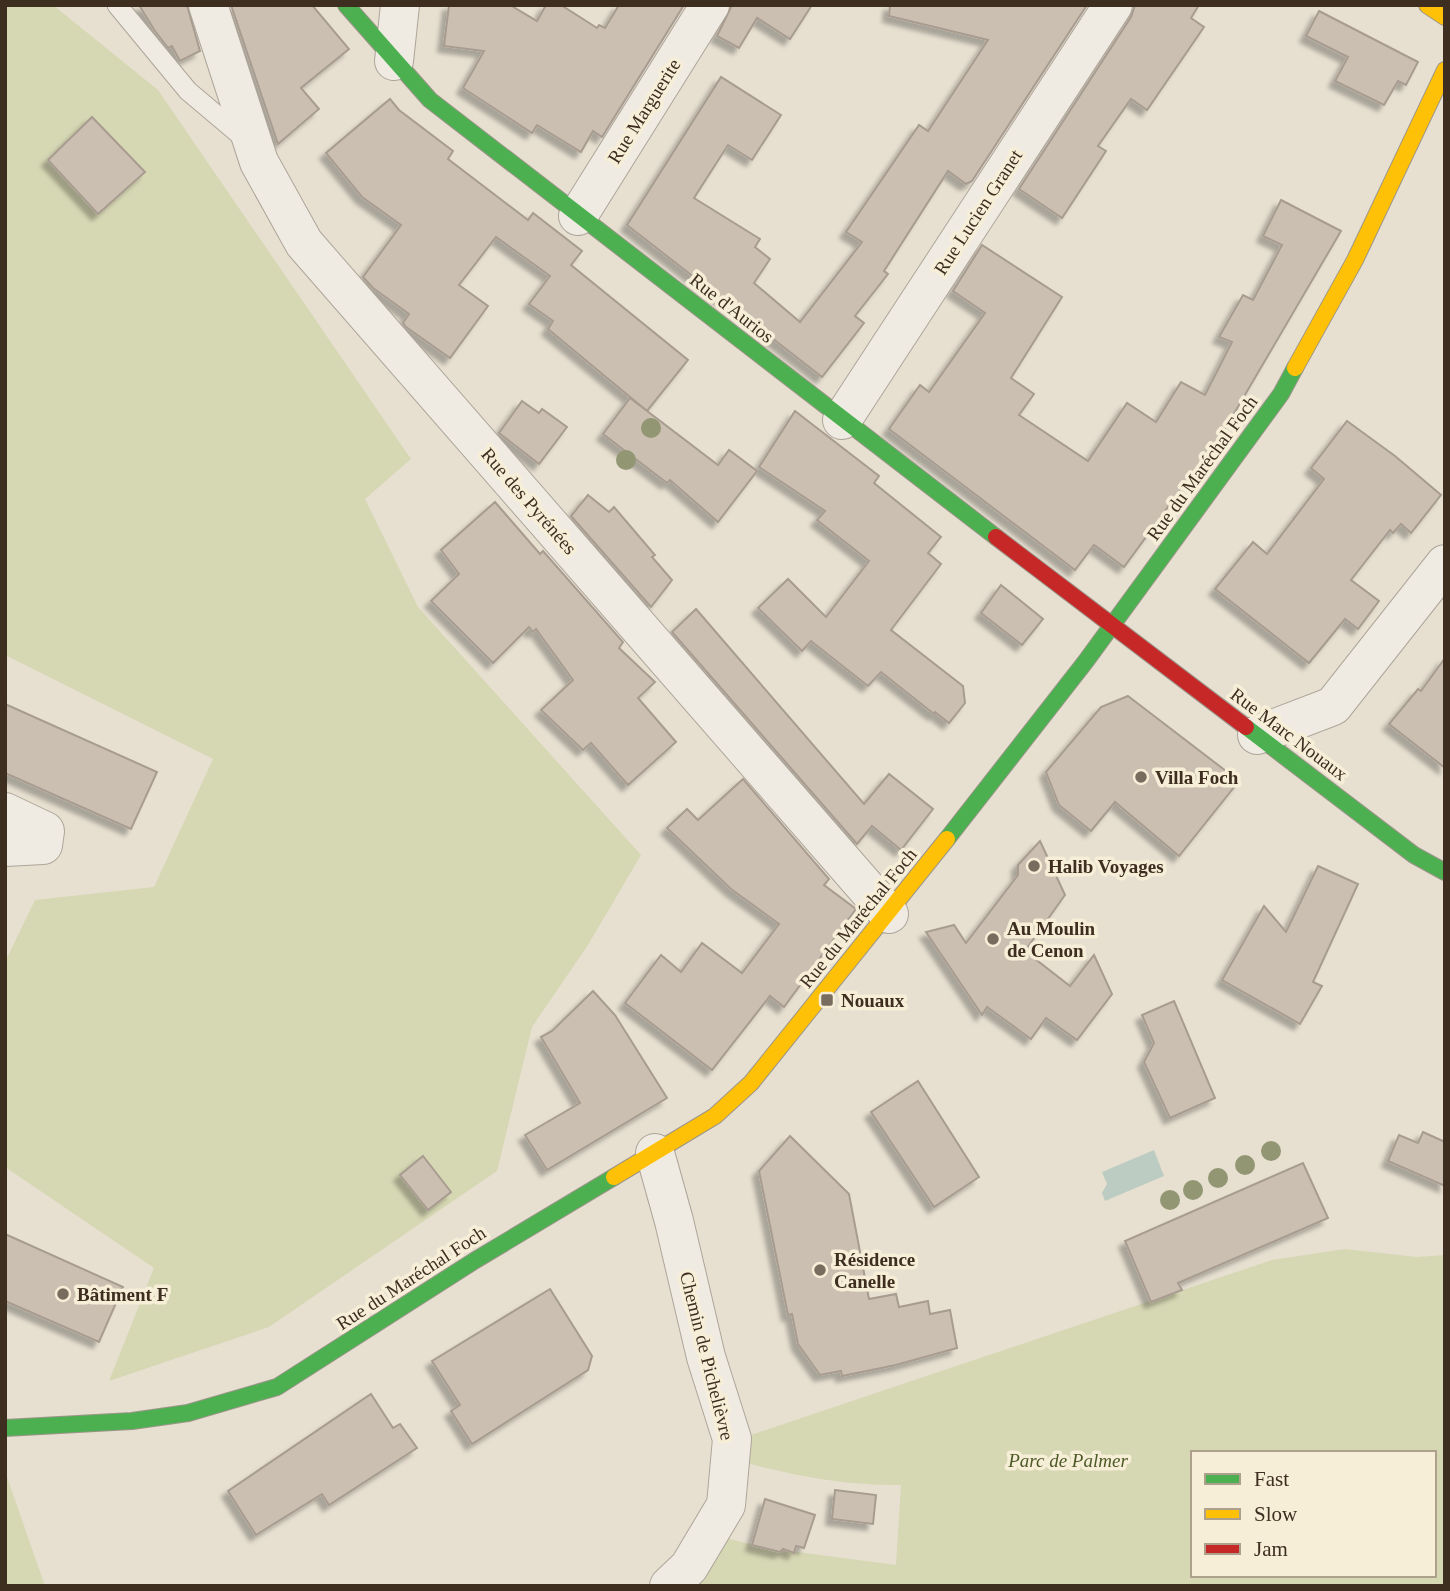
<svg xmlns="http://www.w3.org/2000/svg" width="1450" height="1591" viewBox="0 0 1450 1591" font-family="'Times New Roman',serif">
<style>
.green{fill:#d6d7b3;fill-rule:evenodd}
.water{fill:#bcccc2}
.building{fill:#cbbfb2;stroke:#a89c90;stroke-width:2;filter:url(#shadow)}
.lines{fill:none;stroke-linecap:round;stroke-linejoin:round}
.lane-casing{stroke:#ada599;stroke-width:21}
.street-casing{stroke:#ada599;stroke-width:40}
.fast-casing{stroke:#9c958a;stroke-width:18}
.slow-casing{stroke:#9c958a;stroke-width:18}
.jam-casing{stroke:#9c958a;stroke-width:18}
.lane{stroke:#efebe3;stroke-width:19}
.street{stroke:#efebe3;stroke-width:38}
.fast{stroke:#4caf50;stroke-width:16}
.slow{stroke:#ffc107;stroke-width:16}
.jam{stroke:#c62828;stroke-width:16}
.tree{fill:#929673}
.poi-dot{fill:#786c5e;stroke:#f7eed8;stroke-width:2.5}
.labels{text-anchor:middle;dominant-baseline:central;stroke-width:7;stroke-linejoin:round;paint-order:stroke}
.street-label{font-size:19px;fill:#3d2e20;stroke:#f7eed8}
.poi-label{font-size:19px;font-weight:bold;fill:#3d2e20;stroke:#f7eed8;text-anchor:start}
.park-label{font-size:19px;font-style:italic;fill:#4d5a26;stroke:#f7eed8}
</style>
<defs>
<filter id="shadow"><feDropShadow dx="-6" dy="6" stdDeviation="2" flood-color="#0004"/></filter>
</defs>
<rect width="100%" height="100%" fill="#e7e0d1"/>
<g class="green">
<path d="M5 5H53L158 90 411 459 365 499 418 607 641 855 588 945 532 1027 497 1171 269 1327 109 1381 154 1268 5 1167V962L35 900 154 887 213 759 5 655Z"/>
<path d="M1345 1249 1417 1257 1445 1255V1586H684L722 1537 780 1552 783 1550 896 1565 901 1485C843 1485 802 1477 746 1463L745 1437 1272 1260ZM1193 1453H1434V1575H1193Z"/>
<path d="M5 1477H7L45 1586H5Z"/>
</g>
<path class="water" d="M1154 1150 1164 1176 1105 1201 1102 1193 1107 1184 1102 1172Z"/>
<g class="building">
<path d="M139 5H187L200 51 180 61 172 46 168 48 155 31Z"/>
<path d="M231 5H312L349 49 301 88 319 109 278 144Z"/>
<path d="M449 5H510L537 21 546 5H561L597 28 599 25 605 28 619 5H684L602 137 593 131 581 152 537 125 532 133 463 88 484 51 444 46Z"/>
<path d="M732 5H812L790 39 757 18 739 48 717 36Z"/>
<path d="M890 5H1087L972 181 966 184 948 171 884 271 888 274 855 316 864 323 822 377 627 225 721 77 781 115 752 160 728 145 694 198 760 239 755 247 770 259 754 283 800 322 862 242 846 232 919 125 928 131 988 40 889 16Z"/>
<path d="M1135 5H1199L1191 18 1204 27 1147 110 1131 99 1098 146 1106 151 1062 218 1019 189 1131 17Z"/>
<path d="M1319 11 1418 62 1406 85 1398 81 1384 105 1335 81 1348 57 1306 36Z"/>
<path d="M390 99 399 110 453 151 448 159 528 220 533 213 582 251 571 265 688 360 647 411 548 329 553 321 529 304 550 276 496 237 459 285 488 306 450 358 406 327 403 323 409 314 373 288 363 277 401 225 362 197 326 153Z"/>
<path d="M92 117 145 172 98 214 48 160Z"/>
<path d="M1281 200 1341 231 1225 429 1124 567 1094 545 1075 570 889 429 920 385 929 392 985 313 953 291 982 245 1062 297 1011 378 1034 394 1019 415 1088 461 1127 403 1156 422 1181 382 1205 395 1232 342 1219 337 1243 295 1253 300 1282 245 1263 236Z"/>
<path d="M630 398 718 465 729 450 757 471 718 522 670 480 667 483 603 434Z"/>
<path d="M522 401 539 413 542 409 567 427 539 464 499 433Z"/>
<path d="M795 411 879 476 874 483 941 537 928 553 941 564 891 630 963 686 965 703 949 723 935 712 934 714 881 672 868 686 811 641 802 651 758 608 788 579 826 617 869 561 817 520 825 511 759 467Z"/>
<path d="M1347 421 1395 456 1441 495 1411 533 1401 524 1393 533 1390 530 1351 580 1379 601 1358 629 1345 619 1309 663 1215 589 1253 542 1267 554 1324 479 1311 468Z"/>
<path d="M588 495 609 512 614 507 655 555 652 557 672 580 651 607 571 516Z"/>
<path d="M495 502 540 554 543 551 623 642 619 648 655 682 638 698 676 742 628 785 591 743 583 750 541 710 573 680 536 629 533 632 529 627 493 663 431 601 459 574 441 550Z"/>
<path d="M1001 585 1043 619 1022 645 981 613Z"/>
<path d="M696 609 864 804 889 774 933 809 901 850 872 826 857 844 672 632Z"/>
<path d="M1445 658V768L1389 724 1418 689 1421 691Z"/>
<path d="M1128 696 1239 781 1179 856 1115 802 1091 831 1059 805 1046 772 1101 707Z"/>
<path d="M5 704 157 772 131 829 5 773Z"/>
<path d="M743 779 829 879 824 885 856 909 784 1007 770 996 712 1070 625 1003 661 955 681 972 702 943 742 973 779 924 731 889 667 828 687 809 698 820Z"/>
<path d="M1040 841 1065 895 1025 951 1070 986 1094 955 1112 994 1077 1040 1046 1018 1031 1039 987 1007 982 1015 926 932 954 925 966 943 1018 875V865Z"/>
<path d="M1318 866 1358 884 1313 982 1322 986 1300 1024 1222 980 1264 906 1286 932Z"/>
<path d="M593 991 615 1015 667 1098 547 1170 525 1135 580 1103 541 1037 552 1031Z"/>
<path d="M1174 1001 1215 1098 1170 1118 1144 1062 1154 1043 1142 1015Z"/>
<path d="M918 1081 979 1177 934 1207 871 1112Z"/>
<path d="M1423 1132 1445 1142V1186L1388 1161 1399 1135 1418 1143Z"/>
<path d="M790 1136 849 1194 869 1299 896 1294 899 1307 928 1301 930 1314 950 1310 957 1348 896 1365 842 1376 841 1371 820 1375 798 1344 792 1314 788 1315 759 1171Z"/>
<path d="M423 1156 451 1192 428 1210 400 1175Z"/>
<path d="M1303 1163 1328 1218 1178 1283 1182 1290 1151 1302 1125 1241Z"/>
<path d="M5 1234 123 1287 99 1342 5 1301Z"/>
<path d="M550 1289 592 1356 588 1370 472 1444 451 1411 460 1405 432 1361Z"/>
<path d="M371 1394 393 1428 400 1424 417 1448 329 1505 322 1494 256 1535 228 1491Z"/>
<path d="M835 1490 876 1495 873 1524 832 1519Z"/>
<path d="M765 1499 815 1515 804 1548 796 1546 794 1553 783 1549 780 1552 752 1545Z"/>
</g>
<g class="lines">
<g class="lane-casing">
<path id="lane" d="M117 5 188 91 245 139"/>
</g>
<g class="street-casing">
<g id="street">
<path d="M208 5 259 162 304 243 889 914"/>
<path d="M394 61 400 5"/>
<path d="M578 216 710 5"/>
<path d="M842 420 1113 5"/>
<path d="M1257 735 1333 706 1445 564"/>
<path d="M5 812 45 831 43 845 5 847"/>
<path d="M655 1153 674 1221 706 1357 732 1439 726 1505 689 1567 669 1586"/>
</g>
</g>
<g class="fast-casing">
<g id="fast">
<path d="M346 5 430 100 996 537"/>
<path d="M1246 727 1414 855 1445 872"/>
<path d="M947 839 1086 661 1281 394 1295 368"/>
<path d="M5 1428 132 1421 188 1413 277 1387 474 1261 614 1177"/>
</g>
</g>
<g class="slow-casing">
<g id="slow">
<path d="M1427 5 1445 17"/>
<path d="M1295 368 1355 260 1445 70"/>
<path d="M614 1177 715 1116 751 1083 947 839"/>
</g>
</g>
<g class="jam-casing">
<path id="jam" d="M996 537 1246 727"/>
</g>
<use href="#lane" class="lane"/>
<use href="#street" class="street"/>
<use href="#fast" class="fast"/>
<use href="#slow" class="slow"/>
<use href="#jam" class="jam"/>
</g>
<g class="tree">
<circle cx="651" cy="428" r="10"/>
<circle cx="626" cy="460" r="10"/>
<circle cx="1271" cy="1151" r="10"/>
<circle cx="1245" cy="1165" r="10"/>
<circle cx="1218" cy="1178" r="10"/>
<circle cx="1193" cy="1190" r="10"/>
<circle cx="1170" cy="1200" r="10"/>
</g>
<g class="poi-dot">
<circle cx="1141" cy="777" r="7"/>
<circle cx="1034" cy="866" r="7"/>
<circle cx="993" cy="939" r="7"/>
<rect x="820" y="993" width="14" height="14" rx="3.5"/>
<circle cx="820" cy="1270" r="7"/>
<circle cx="63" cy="1294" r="7"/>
</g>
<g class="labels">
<g class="street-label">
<text transform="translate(644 111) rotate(-58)">Rue Marguerite</text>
<text transform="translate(978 212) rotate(-57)">Rue Lucien Granet</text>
<text transform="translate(732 308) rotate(38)">Rue d'Aurios</text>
<text transform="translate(1202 468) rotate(-54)">Rue du Maréchal Foch</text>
<text transform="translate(529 501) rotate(49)">Rue des Pyrénées</text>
<text transform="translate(1289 734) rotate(37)">Rue Marc Nouaux</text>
<text transform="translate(858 918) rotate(-51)">Rue du Maréchal Foch</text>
<text transform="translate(411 1278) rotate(-33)">Rue du Maréchal Foch</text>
<text transform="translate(707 1356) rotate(76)">Chemin de Pichelièvre</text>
</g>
<g class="poi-label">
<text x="1155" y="777">Villa Foch</text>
<text x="1048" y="866">Halib Voyages</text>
<text x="1007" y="928">Au Moulin<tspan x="1007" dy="22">de Cenon</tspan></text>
<text x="841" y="1000">Nouaux</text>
<text x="834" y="1259">Résidence<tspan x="834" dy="22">Canelle</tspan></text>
<text x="77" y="1294">Bâtiment F</text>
</g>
<g class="park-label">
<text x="1068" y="1460">Parc de Palmer</text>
</g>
</g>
<rect width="1450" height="1591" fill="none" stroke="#3d2e20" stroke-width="14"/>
<rect x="1191" y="1451" width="245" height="126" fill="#f7eed8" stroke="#ada18e" stroke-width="2"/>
<rect x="1205" y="1474" width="35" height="10" fill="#4caf50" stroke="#ada18e" stroke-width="2"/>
<text x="1254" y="1486" font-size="21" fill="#3d2e20">Fast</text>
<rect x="1205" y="1509" width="35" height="10" fill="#ffc107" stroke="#ada18e" stroke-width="2"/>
<text x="1254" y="1521" font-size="21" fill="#3d2e20">Slow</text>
<rect x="1205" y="1544" width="35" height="10" fill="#c62828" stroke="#ada18e" stroke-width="2"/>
<text x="1254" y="1556" font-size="21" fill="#3d2e20">Jam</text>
</svg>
